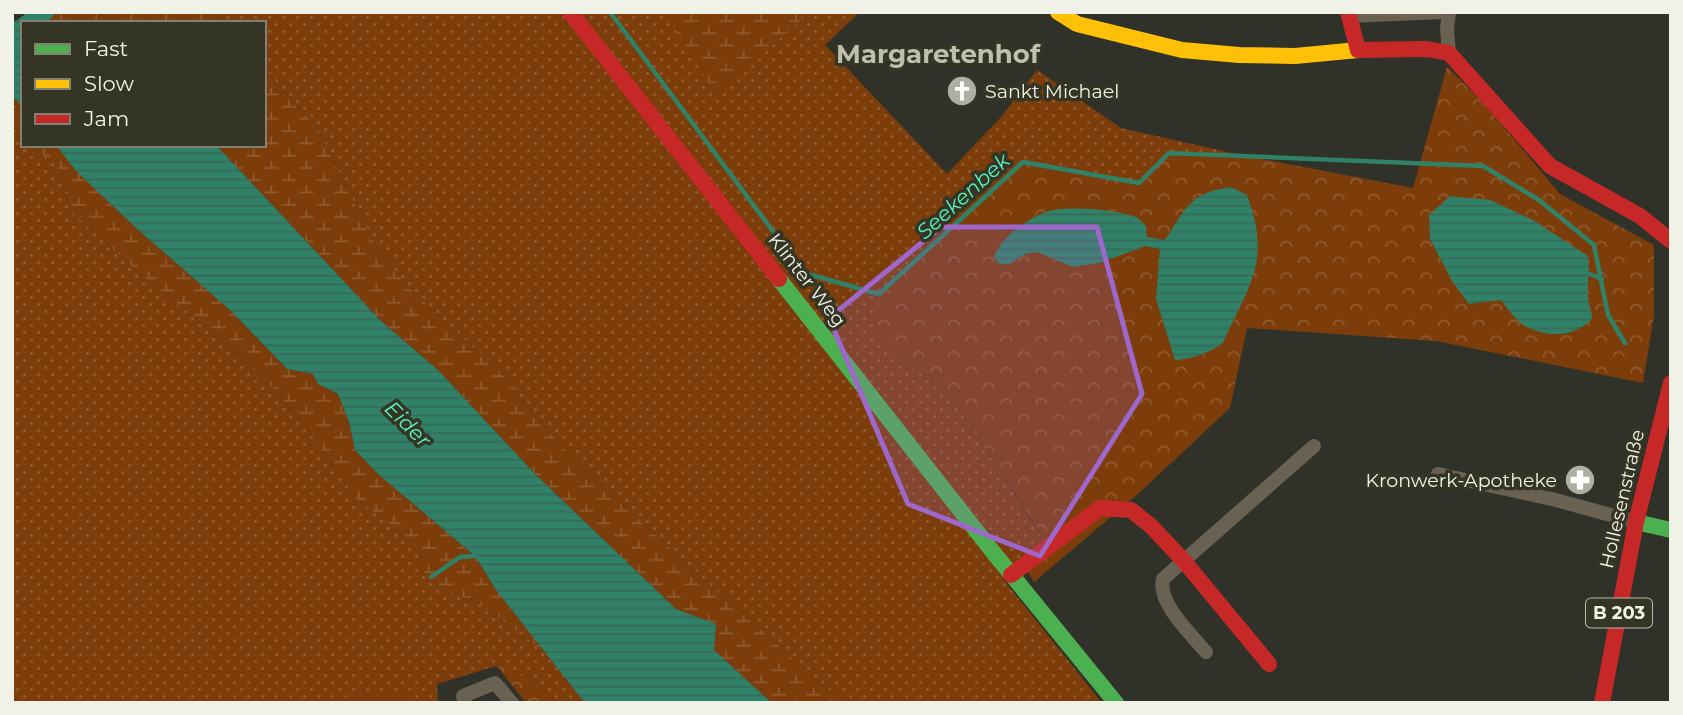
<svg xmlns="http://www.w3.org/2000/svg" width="1683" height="715" viewBox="0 0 1683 715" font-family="Montserrat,sans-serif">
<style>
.grass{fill:url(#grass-dots)}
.wetland{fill:url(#wetland-marsh)}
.park{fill:url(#park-crowns)}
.pitch{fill:#7d3d0b}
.water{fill:url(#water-rules)}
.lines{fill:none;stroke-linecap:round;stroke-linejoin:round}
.stream{stroke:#2f8267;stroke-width:4.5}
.street{stroke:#696252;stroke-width:14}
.fast{stroke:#4caf50;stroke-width:16}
.slow{stroke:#ffc107;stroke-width:16}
.jam{stroke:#c62828;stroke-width:16}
.marked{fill:#9e67cb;fill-opacity:0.2;stroke:#9e67cb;stroke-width:5;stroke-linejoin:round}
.labels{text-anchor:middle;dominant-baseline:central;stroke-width:7;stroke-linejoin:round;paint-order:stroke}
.shield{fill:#343524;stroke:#b8b9ac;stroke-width:2}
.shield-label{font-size:18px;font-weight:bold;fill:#f1f2e7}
.poi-label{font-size:19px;fill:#f1f2e7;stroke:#343524;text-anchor:start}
.street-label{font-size:19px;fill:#f1f2e7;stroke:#343524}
.water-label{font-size:21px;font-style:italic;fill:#54f5c3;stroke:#343524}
.district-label{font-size:26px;font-weight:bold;fill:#bfc0ac;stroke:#343524}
</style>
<defs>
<pattern id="grass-dots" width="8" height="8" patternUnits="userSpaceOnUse" patternTransform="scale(1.75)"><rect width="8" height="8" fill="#7d3d0b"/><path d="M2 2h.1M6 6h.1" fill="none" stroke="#905a2f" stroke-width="1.8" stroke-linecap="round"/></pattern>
<pattern id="wetland-marsh" width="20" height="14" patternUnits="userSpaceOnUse" patternTransform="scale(1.75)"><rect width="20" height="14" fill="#7d3d0b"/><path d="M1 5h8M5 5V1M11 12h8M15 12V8" fill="none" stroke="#905a2f"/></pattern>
<pattern id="park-crowns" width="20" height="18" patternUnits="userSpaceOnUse" patternTransform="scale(1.75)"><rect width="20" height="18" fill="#7d3d0b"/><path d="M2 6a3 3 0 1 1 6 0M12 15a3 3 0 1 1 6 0" fill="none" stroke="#905a2f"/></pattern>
<pattern id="water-rules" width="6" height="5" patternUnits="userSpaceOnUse" patternTransform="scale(1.75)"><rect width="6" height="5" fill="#2f8267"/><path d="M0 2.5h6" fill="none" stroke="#3a6858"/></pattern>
</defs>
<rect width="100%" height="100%" fill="#303128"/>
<g class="grass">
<path d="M216 12H860L825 45 947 174 1001 117 1037 70 1121 128 1241 155 1169 153 1139 183 1023 162 876 337 954 401 1041 535 1003 579 1102 703H844L712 587 578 464 534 415 503 375 409 288 374 243 318 129 264 68V23H225Z"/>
<path d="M12 131 23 139V145H30L57 166 71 211 131 266 217 336 275 390 309 431 354 497 419 546 427 581 482 605 546 653 585 703H556L535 681 496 666 437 684 438 703H419L408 690 395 703H12Z"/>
</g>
<g class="wetland">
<path d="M57 12H216L225 23H46Z"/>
<path d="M665 12H804L800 20 717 97Z"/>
<path d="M264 68 318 129 374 243 409 288 503 375 534 415 578 464 712 587 844 703H772L714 650 716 624 676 609 535 474 439 371 381 321 216 145H264Z"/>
<path d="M12 96 23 107V139L12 131Z"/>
<path d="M30 145H56L76 171 136 228 231 311 287 369 313 374 318 384 338 394 349 422 355 450 378 474 475 556 496 590 546 653 482 605 426 581 419 546 354 497 309 431 275 390 217 336 131 266 71 211 57 166Z"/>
</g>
<g class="park">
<path d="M1447 67 1483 102 1560 194 1654 245V315L1643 383 1436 341 1247 328 1230 408 1139 493 1034 582 1020 559 1041 534 954 401 876 337 879 294 1023 162 1139 183 1169 153 1241 155 1413 188Z"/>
<path d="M496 665 535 681 556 703H526Z"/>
</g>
<path class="pitch" d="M408 690 419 703H298Z"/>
<g class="water">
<path d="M28 12H57L46 23H23V107L12 96V20L16 21Z"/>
<path d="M56 145H216L381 321 439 371 535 474 676 609 716 624 714 650 772 703H585L496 590 475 556 378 474 355 450 349 422 338 394 318 384 313 374 287 369 231 311 136 228 76 171Z"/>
<path d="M1231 187 1247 195C1272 262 1249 284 1223 343 1210 353 1191 359 1175 360L1156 299 1160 249 1146 246 1099 263 1073 267 1037 252 1025 254 1010 264H1000L994 258C1000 238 1027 219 1046 212 1068 205 1112 210 1133 216 1139 218 1142 222 1146 226L1147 237 1165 240C1187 207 1189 193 1231 187Z"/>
<path d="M1450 196 1490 200 1533 220 1588 256C1590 272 1587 283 1588 297 1588 304 1592 310 1592 319 1575 336 1552 338 1529 328 1517 323 1509 310 1501 300L1469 304 1452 281 1430 239 1429 215Z"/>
</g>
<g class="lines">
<g class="stream">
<path d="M610 12 804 273 879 294 1023 162 1139 183 1169 153 1483 166 1539 200 1594 245 1608 315 1625 343"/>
<path d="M1590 274 1602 279"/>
<path d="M431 577 460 557 475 556"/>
</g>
<g class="street">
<path d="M1349 16 1444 12"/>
<path d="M1449 53 1447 29 1449 12"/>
<path d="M1438 474 1556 500 1636 522"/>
<path d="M1206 652C1191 634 1157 603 1163 579L1314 446"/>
<path d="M465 703 463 696 495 683 512 703"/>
</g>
<g class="fast">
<path d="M779 279 993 552 1116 703"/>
<path d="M1636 522 1671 530"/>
</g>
<path class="slow" d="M1058 12 1077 24 1182 50 1239 55 1295 56 1358 50"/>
<g class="jam">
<path d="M570 12 779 279"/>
<path d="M1348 12 1358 50 1427 49 1449 53 1550 166 1640 216 1671 241"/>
<path d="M1011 575 1100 508 1131 510 1151 526 1183 560 1269 664"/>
<path d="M1602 703 1636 522 1671 383"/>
</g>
</g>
<path class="marked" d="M941 227H1097L1142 394 1040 556 908 504 829 318Z"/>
<defs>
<g id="church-disc" transform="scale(1.575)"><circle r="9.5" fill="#adaea4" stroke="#343524"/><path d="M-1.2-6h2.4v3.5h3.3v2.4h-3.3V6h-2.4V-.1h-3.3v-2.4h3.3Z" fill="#fff"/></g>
<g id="pharmacy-disc" transform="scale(1.575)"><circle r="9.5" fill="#adaea4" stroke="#343524"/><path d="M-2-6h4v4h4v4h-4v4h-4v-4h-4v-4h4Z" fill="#fff"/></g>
</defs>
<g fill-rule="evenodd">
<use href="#church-disc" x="962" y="91"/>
<use href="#pharmacy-disc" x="1580" y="480"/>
</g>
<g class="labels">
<rect class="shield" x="1586" y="598.5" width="66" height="29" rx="5"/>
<g class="shield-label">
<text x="1619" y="613">B 203</text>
</g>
<g class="poi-label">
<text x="985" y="91">Sankt Michael</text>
<text x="1557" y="480" text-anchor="end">Kronwerk-Apotheke</text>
</g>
<g class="street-label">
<text transform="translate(807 280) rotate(52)">Klinter Weg</text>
<text transform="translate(1622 499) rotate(-77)">Hollesenstraße</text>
</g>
<g class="water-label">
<text transform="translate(963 196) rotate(-42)">Seekenbek</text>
<text transform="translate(408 424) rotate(45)">Eider</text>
</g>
<g class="district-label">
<text x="938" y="54">Margaretenhof</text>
</g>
</g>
<rect width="1683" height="715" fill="none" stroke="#f1f2e7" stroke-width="28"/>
<rect x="21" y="21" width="245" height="126" fill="#343524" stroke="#808172" stroke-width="2"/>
<rect x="35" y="44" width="35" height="10" fill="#4caf50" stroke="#808172" stroke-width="2"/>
<text x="84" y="56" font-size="21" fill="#f1f2e7">Fast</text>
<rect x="35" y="79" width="35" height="10" fill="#ffc107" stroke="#808172" stroke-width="2"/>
<text x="84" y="91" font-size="21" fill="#f1f2e7">Slow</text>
<rect x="35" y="114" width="35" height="10" fill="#c62828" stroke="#808172" stroke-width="2"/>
<text x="84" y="126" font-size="21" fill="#f1f2e7">Jam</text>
</svg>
